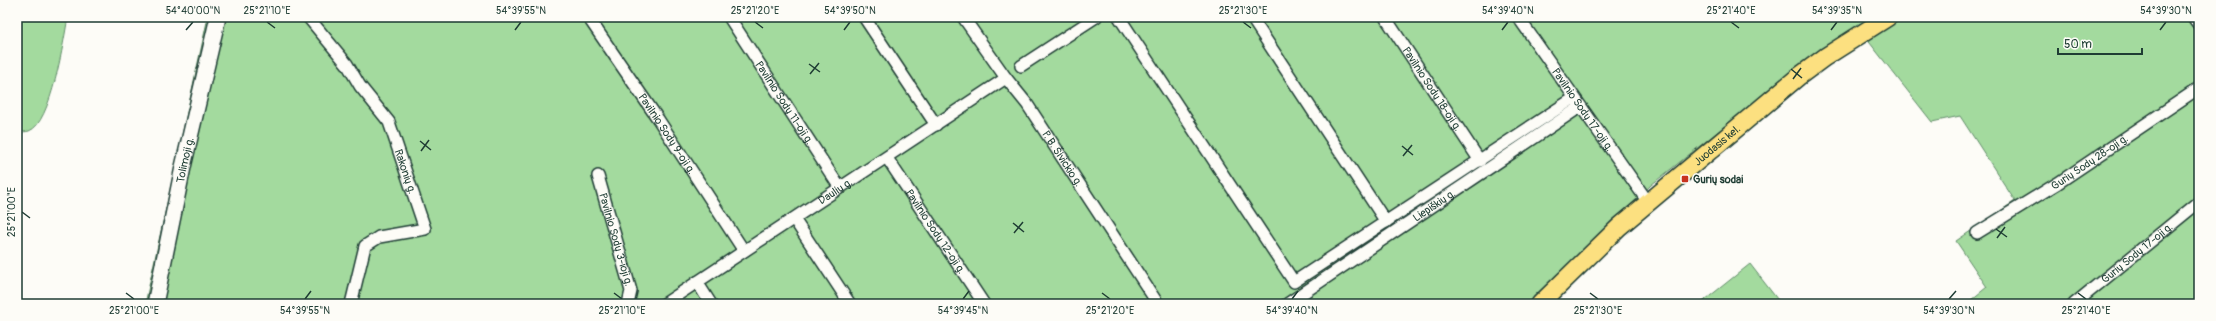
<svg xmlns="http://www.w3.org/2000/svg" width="2216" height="321" viewBox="0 0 2216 321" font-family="Pangolin,sans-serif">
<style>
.green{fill:#a3da9e;stroke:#618c69}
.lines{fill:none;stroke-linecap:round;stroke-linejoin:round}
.street-casing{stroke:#1f3d34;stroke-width:14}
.secondary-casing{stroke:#1f3d34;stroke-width:18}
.primary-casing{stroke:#1f3d34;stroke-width:20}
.street{stroke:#fdfcf7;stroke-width:11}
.secondary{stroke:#fdfcf7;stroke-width:15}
.primary{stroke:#fce080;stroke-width:17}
.ticks{fill:none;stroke:#1f3d34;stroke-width:1.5}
.poi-dot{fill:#c8321e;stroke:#fdfcf7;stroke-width:1.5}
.labels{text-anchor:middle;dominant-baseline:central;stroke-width:3;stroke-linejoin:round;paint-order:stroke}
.street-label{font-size:11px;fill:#1f3d34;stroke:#fdfcf7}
.poi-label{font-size:11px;font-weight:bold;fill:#1f3d34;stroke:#fdfcf7;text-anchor:start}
.neatline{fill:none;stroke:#1f3d34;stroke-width:1.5}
.ticks-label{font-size:10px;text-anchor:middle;fill:#1f3d34}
</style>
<rect width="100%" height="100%" fill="#fdfcf7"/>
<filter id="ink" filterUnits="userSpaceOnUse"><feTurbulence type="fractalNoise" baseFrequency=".025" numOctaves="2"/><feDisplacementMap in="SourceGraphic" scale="8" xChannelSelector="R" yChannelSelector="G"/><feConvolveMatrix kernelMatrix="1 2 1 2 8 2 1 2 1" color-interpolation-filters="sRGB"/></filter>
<g filter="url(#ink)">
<g class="green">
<path d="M17 17H68C64 39 51 124 29 131 26 132 21 132 17 132Z"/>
<path d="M208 17H1872L1814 55 1651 185 1530 304H145Z"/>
<path d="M1901 17H2199V304H1966L1987 287 1956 241 2015 201 1960 116 1932 122 1866 38Z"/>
<path d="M1750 264 1781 304H1700Z"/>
</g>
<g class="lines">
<g class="street-casing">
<g id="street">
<path id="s1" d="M308 17 347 64 360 86 389 122 425 229 379 237 365 246 351 304"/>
<path id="s2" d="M588 17 658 119 744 251"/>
<path id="s3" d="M729 17 840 188"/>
<path d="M864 17 936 125"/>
<path id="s4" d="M963 17 1006 78 1027 104 1158 304"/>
<path d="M1119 17 1294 282 1574 98"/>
<path d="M1251 17 1386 222"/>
<path id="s5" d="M1385 17 1480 161"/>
<path id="s6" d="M1518 17 1648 202"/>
<path d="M2193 17 2199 25"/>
<path d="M1021 66 1096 17"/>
<path id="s7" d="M887 158 984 304"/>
<path id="s8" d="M598 176 631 291 628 304"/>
<path d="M794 219 850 304"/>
<path id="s9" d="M1977 233 2058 183 2199 88"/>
<path d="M697 282 711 304"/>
<path id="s10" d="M664 304 1006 78"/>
<path id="s11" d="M1287 304 1580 107"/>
<path id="s12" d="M2074 304 2199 202"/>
</g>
</g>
<g class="secondary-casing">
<g id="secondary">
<path id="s13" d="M155 304 183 167 218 17"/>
</g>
</g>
<g class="primary-casing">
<g id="primary">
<path id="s14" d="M1540 304 1619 227 1798 77 1825 57 1888 17"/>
</g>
</g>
<use href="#street" class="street"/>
<use href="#secondary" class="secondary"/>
<use href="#primary" class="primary"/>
</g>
</g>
<path class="ticks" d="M267 22 275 28M755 22 763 28M1243 22 1251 28M1731 22 1739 28M186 30 193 22M515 30 521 22M844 30 850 22M1502 30 1508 22M1831 30 1837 22M2160 30 2166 22M809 64 820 72M1791 69 1802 78M810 74 819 63M1793 79 1801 68M420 141 431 150M1402 146 1413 155M421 151 429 140M1403 156 1412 145M22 212 30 218M1013 223 1024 232M1996 229 2007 237M1014 233 1023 222M1997 238 2005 227M126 293 134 299M614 293 622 299M1102 293 1110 299M1590 293 1598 299M2078 293 2086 299M305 299 311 291M963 299 969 291M1292 299 1298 291M1949 299 1956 291"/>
<rect class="poi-dot" x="1681" y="175" width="8" height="8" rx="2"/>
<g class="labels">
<g class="street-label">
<text stroke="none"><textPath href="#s5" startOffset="86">Pavilnio Sodų 18-oji g.</textPath></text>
<text stroke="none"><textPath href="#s3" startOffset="102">Pavilnio Sodų 11-oji g.</textPath></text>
<text stroke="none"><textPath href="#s6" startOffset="113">Pavilnio Sodų 17-oji g.</textPath></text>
<text stroke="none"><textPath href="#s2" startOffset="141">Pavilnio Sodų 9-oji g.</textPath></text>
<text stroke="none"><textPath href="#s14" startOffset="238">Juodasis kel.</textPath></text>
<text stroke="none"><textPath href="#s4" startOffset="173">P. B. Šivickio g.</textPath></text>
<text stroke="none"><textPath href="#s13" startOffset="147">Tolimoji g.</textPath></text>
<text stroke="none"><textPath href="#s9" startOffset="133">Gurių Sodų 28-oji g.</textPath></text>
<text stroke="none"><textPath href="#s1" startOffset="185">Rakonių g.</textPath></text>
<text stroke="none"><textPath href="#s10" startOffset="205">Daulių g.</textPath></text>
<text stroke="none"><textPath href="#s11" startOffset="177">Liepiškių g.</textPath></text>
<text stroke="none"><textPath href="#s7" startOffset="88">Pavilnio Sodų 12-oji g.</textPath></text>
<text stroke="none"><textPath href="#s8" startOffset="66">Pavilnio Sodų 3-ioji g.</textPath></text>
<text stroke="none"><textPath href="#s12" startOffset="81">Gurių Sodų 17-oji g.</textPath></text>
</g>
<g class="poi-label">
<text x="1693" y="179">Gurių sodai</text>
</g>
</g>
<rect width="2216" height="321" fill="none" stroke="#fdfcf7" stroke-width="44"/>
<path d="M2058 48v6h84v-6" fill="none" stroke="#1f3d34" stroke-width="2"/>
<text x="2064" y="48" font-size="12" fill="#1f3d34" stroke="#fdfcf7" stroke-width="3" paint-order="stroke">50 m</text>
<rect x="22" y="22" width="2172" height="277" class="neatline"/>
<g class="ticks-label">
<text x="193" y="14">54°40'00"N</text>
<text x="267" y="14">25°21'10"E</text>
<text x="521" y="14">54°39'55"N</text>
<text x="755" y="14">25°21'20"E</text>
<text x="850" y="14">54°39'50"N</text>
<text x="1243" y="14">25°21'30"E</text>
<text x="1508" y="14">54°39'40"N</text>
<text x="1731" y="14">25°21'40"E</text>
<text x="1837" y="14">54°39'35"N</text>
<text x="2166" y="14">54°39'30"N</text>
<text transform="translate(11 212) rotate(-90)" y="4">25°21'00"E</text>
<text x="134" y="314">25°21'00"E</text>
<text x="305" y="314">54°39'55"N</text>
<text x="622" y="314">25°21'10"E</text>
<text x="963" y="314">54°39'45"N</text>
<text x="1110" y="314">25°21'20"E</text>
<text x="1292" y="314">54°39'40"N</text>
<text x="1598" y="314">25°21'30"E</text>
<text x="1949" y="314">54°39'30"N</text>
<text x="2086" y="314">25°21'40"E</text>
</g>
</svg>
